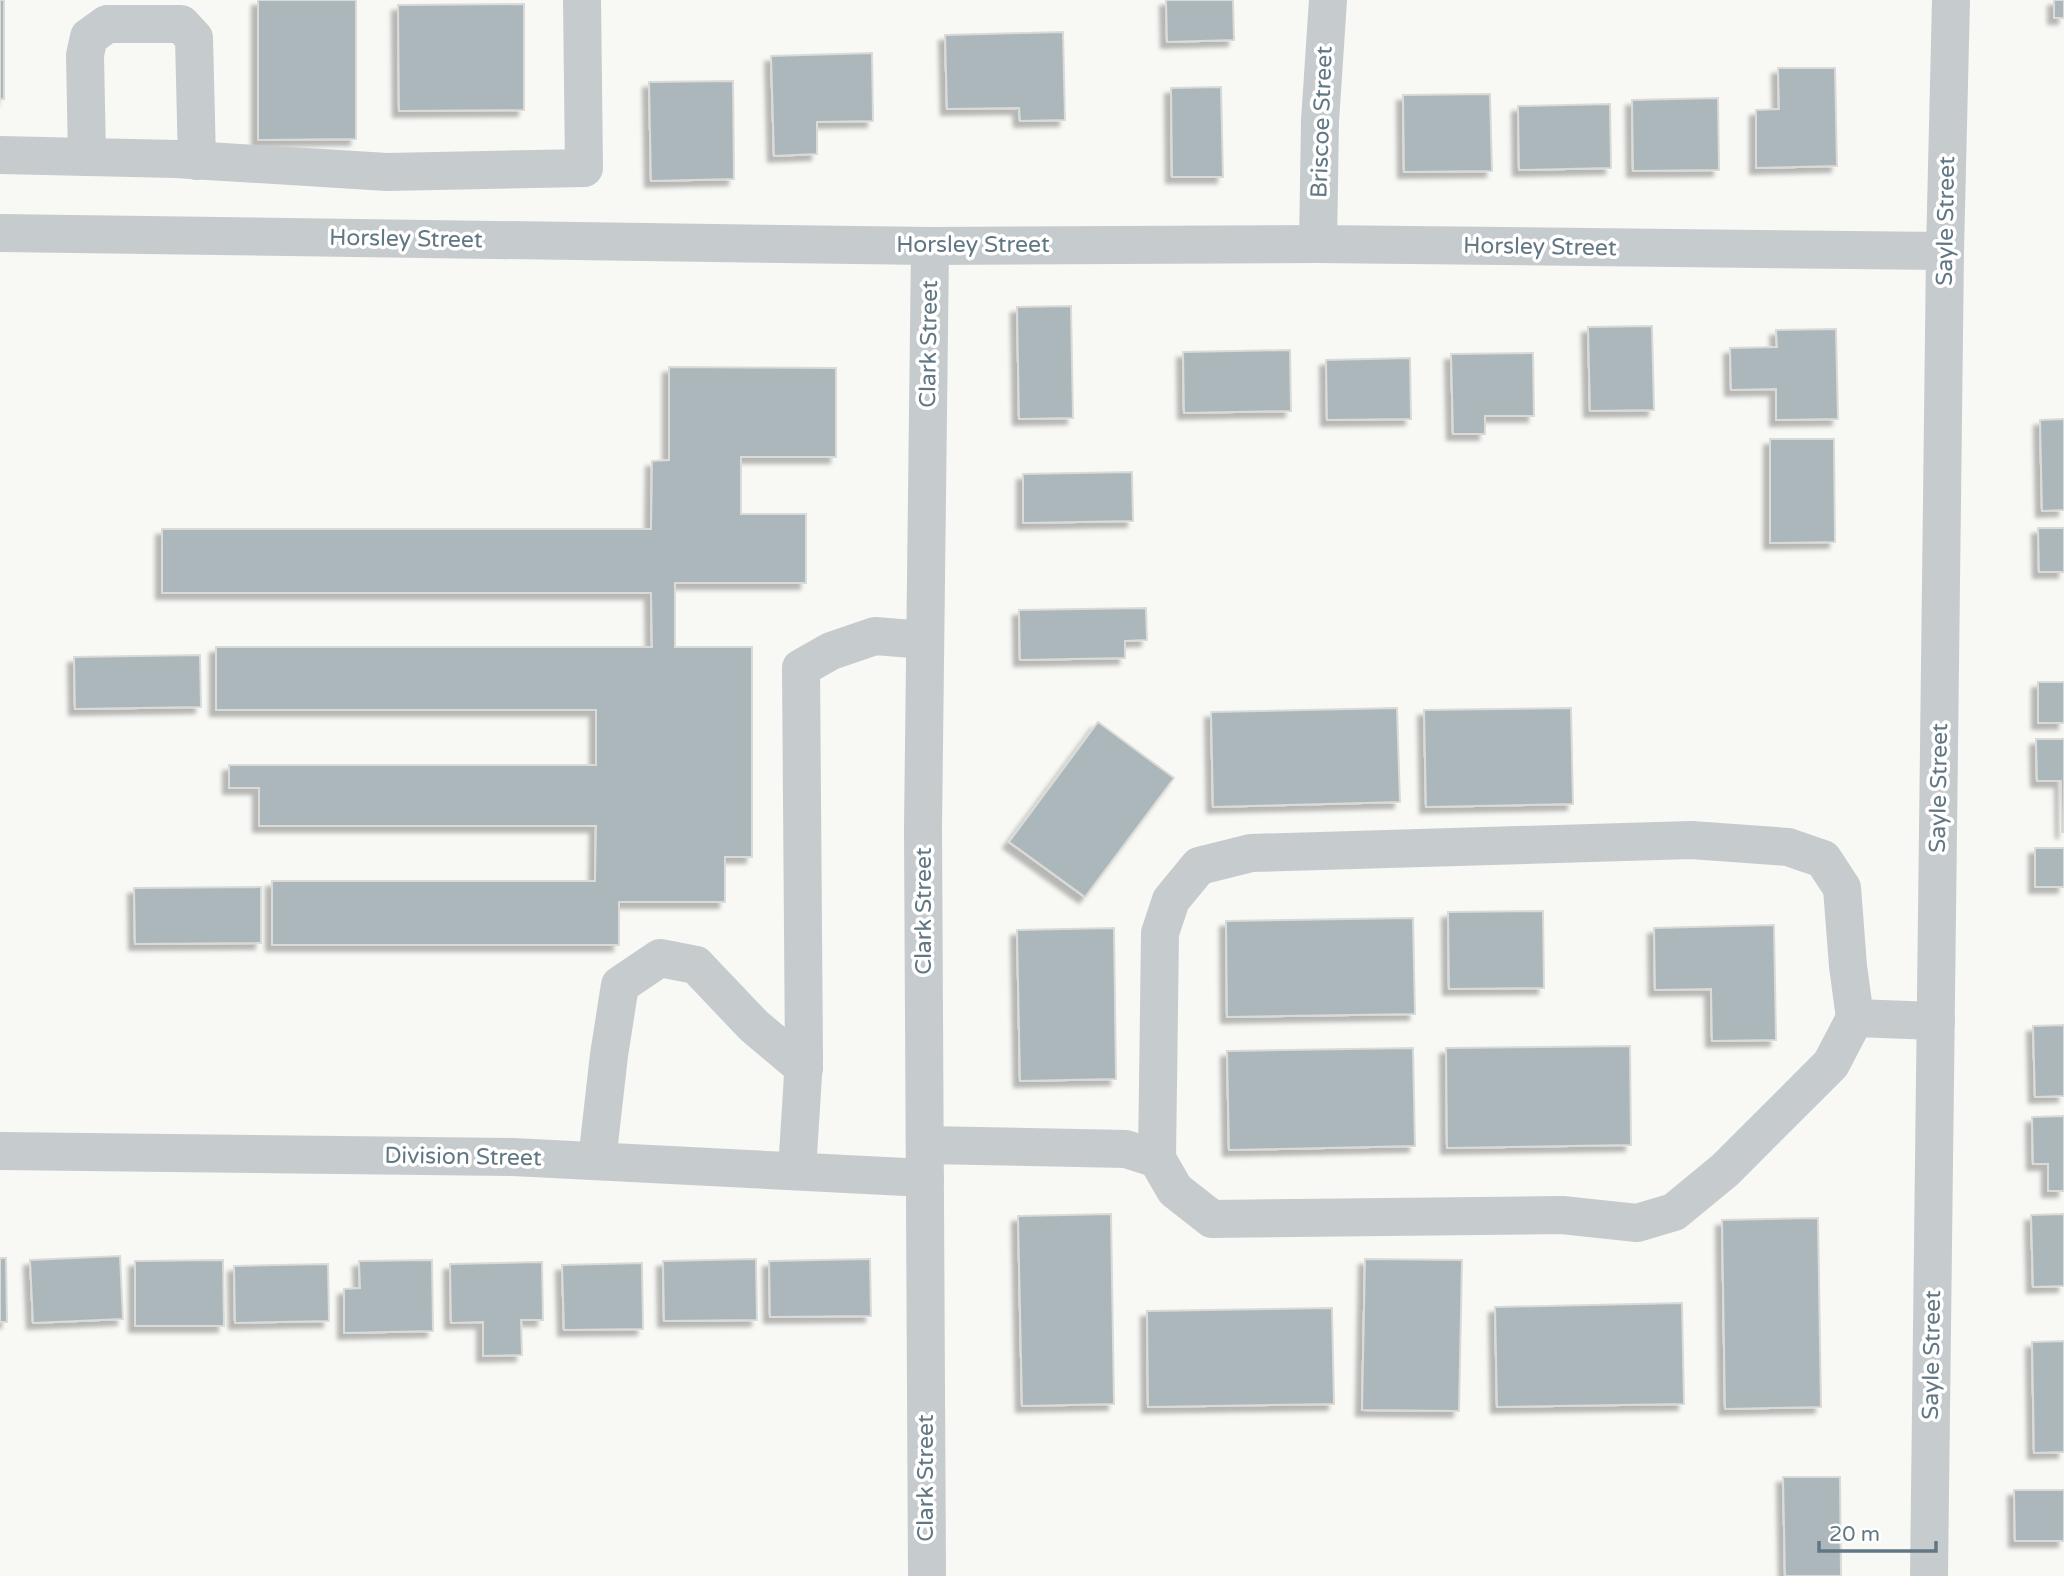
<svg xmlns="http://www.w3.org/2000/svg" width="2064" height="1576" viewBox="0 0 2064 1576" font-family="'Varela Round',sans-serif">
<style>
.building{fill:#acb7bb;stroke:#dadad7;stroke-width:2;filter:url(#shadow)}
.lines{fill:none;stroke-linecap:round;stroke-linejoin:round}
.minor{stroke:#c6cbce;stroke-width:38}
.labels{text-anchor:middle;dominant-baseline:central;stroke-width:7;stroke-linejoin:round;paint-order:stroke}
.street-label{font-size:23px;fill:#617783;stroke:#fff}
</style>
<defs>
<filter id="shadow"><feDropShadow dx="-6" dy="6" stdDeviation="2" flood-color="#0004"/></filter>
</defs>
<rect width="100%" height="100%" fill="#f8f8f5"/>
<g class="building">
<rect x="0" y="0" width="4" height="99"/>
<path d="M258 0H356V139L258 140Z"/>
<path d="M1166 0H1233L1234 40 1167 42Z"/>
<rect x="2054" y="0" width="10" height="18"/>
<path d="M524 4V110L399 111 398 5Z"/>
<path d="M1063 32 1065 120 1020 121 1019 108 947 109 945 35Z"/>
<path d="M872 53 873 121 817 122V154L774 156 771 56Z"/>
<path d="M1778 68H1835L1837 166 1756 168V110L1779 109Z"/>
<path d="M733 81 734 179 651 181 649 82Z"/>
<path d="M1221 87 1223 177H1172L1171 88Z"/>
<path d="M1490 94 1492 171 1404 172 1403 95Z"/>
<path d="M1718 98 1719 170 1633 171 1632 100Z"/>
<path d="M1610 104 1611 168 1519 170 1518 106Z"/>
<path d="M1071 306 1073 418 1019 419 1017 307Z"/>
<path d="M1652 326 1654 410 1590 411 1588 327Z"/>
<path d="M1836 329 1838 419 1776 420V389L1731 390 1730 348 1777 347 1776 330Z"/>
<path d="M1290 350 1291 411 1184 413 1183 352Z"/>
<path d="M1533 353 1534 416H1485V434H1453L1451 354Z"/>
<path d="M1410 358 1411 419 1327 420 1326 360Z"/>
<path d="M669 367 836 368V457H741V514H806V583H675V647H752V857H725V902H619V945H272V881H595L596 826H259V788H229V765H596V710H216V647H652L651 593H162V529H651L652 461 669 460Z"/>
<path d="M2064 419V510L2042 511 2040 420Z"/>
<path d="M1770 439H1834L1835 542 1770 543Z"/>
<path d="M1132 472 1133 521 1023 523V474Z"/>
<path d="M2038 528H2064V572H2039Z"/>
<path d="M1146 608 1147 640 1125 641V658L1020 660 1019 610Z"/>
<path d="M200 655 201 707 75 709 74 657Z"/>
<rect x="2038" y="682" width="26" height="41"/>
<path d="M1397 708 1400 802 1213 807 1211 712Z"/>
<path d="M1571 708 1573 804 1426 807 1424 710Z"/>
<path d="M1098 722 1174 778 1085 897 1009 842Z"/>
<path d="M2036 739H2064V832H2062L2061 781H2037Z"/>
<rect x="2035" y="848" width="29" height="39"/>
<path d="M261 887V943L135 944 134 888Z"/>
<path d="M1543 911 1544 988 1449 989 1448 912Z"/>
<path d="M1413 918 1415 1014 1227 1017 1226 921Z"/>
<path d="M1774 925 1776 1040 1712 1041 1711 989 1655 990 1654 928Z"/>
<path d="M1114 928 1116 1079 1020 1081 1017 930Z"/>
<path d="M2064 1025V1096L2035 1097 2033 1026Z"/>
<path d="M1630 1046 1631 1145 1447 1148 1446 1048Z"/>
<path d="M1413 1048 1415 1146 1229 1150 1227 1051Z"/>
<path d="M2064 1116V1191H2048V1164H2033L2032 1117Z"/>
<path d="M1111 1214 1114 1404 1022 1406 1018 1216Z"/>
<path d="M2064 1214V1286L2033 1287 2031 1215Z"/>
<path d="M1818 1218 1821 1407 1725 1409 1722 1220Z"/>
<path d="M120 1256 123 1319 33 1323 30 1260Z"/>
<path d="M0 1258H6L7 1322H0Z"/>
<path d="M756 1259 757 1320 664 1321 663 1261Z"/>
<path d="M870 1259 871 1316 770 1317 769 1261Z"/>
<path d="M1365 1259 1462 1260 1459 1411 1362 1410Z"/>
<path d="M223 1260 224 1326H135V1261Z"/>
<path d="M432 1260 433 1331 344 1333V1289L360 1288 359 1261Z"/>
<path d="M542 1262 543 1320H521L522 1355 483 1356V1322L451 1323 450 1264Z"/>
<path d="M642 1263 643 1329 564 1330 562 1265Z"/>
<path d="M328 1264 329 1321 235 1323 234 1266Z"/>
<path d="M1682 1303 1684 1404 1497 1407 1495 1307Z"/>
<path d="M1332 1308 1334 1404 1148 1407 1147 1311Z"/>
<path d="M2064 1341V1452L2034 1453 2032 1342Z"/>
<path d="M1783 1477H1840L1841 1576H1785Z"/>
<path d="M2014 1490H2064V1541H2015Z"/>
</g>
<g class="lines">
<g class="minor">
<path d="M0 155 176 159 387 172 584 168 582 0"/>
<path d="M87 157 85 55 89 37 107 24H181L194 38 197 161"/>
<path d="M0 233 930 246 1318 244 1945 251"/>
<path d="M1318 244 1320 121 1328 0"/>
<path d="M925 1145 1126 1149 1157 1159 1175 1190 1212 1219 1562 1215 1637 1223 1674 1212 1725 1170 1831 1064 1855 1018 1936 1021"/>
<path d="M0 1151 513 1157 925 1178"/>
<path d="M1157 1159 1160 933 1171 900 1199 866 1251 853 1691 840 1788 847 1823 859 1842 888 1848 966 1855 1018"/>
<path d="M597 1161 609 1055 620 985 660 958 696 965 754 1026 804 1068"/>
<path d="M797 1171 804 1059 801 668 831 651 875 636 925 640"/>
<path d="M927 1576 923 829 930 246"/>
<path d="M1929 1576 1945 251 1951 0"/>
</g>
</g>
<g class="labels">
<g class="street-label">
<text transform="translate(1322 122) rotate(-88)">Briscoe Street</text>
<text transform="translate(1946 221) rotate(-89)">Sayle Street</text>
<text transform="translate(406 239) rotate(1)">Horsley Street</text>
<text x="973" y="245">Horsley Street</text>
<text transform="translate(1540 247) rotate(1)">Horsley Street</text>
<text transform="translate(929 344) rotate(-89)">Clark Street</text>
<text transform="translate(1939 788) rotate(-89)">Sayle Street</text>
<text transform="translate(924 911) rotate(-90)">Clark Street</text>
<text transform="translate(463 1157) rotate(1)">Division Street</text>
<text transform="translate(1932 1355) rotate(-89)">Sayle Street</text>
<text transform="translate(926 1478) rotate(-90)">Clark Street</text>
</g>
</g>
<path d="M1819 1541v10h117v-10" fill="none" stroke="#617783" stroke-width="3.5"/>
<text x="1829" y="1541" font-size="21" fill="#617783" stroke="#ffffff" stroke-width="5" paint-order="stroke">20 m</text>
</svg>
